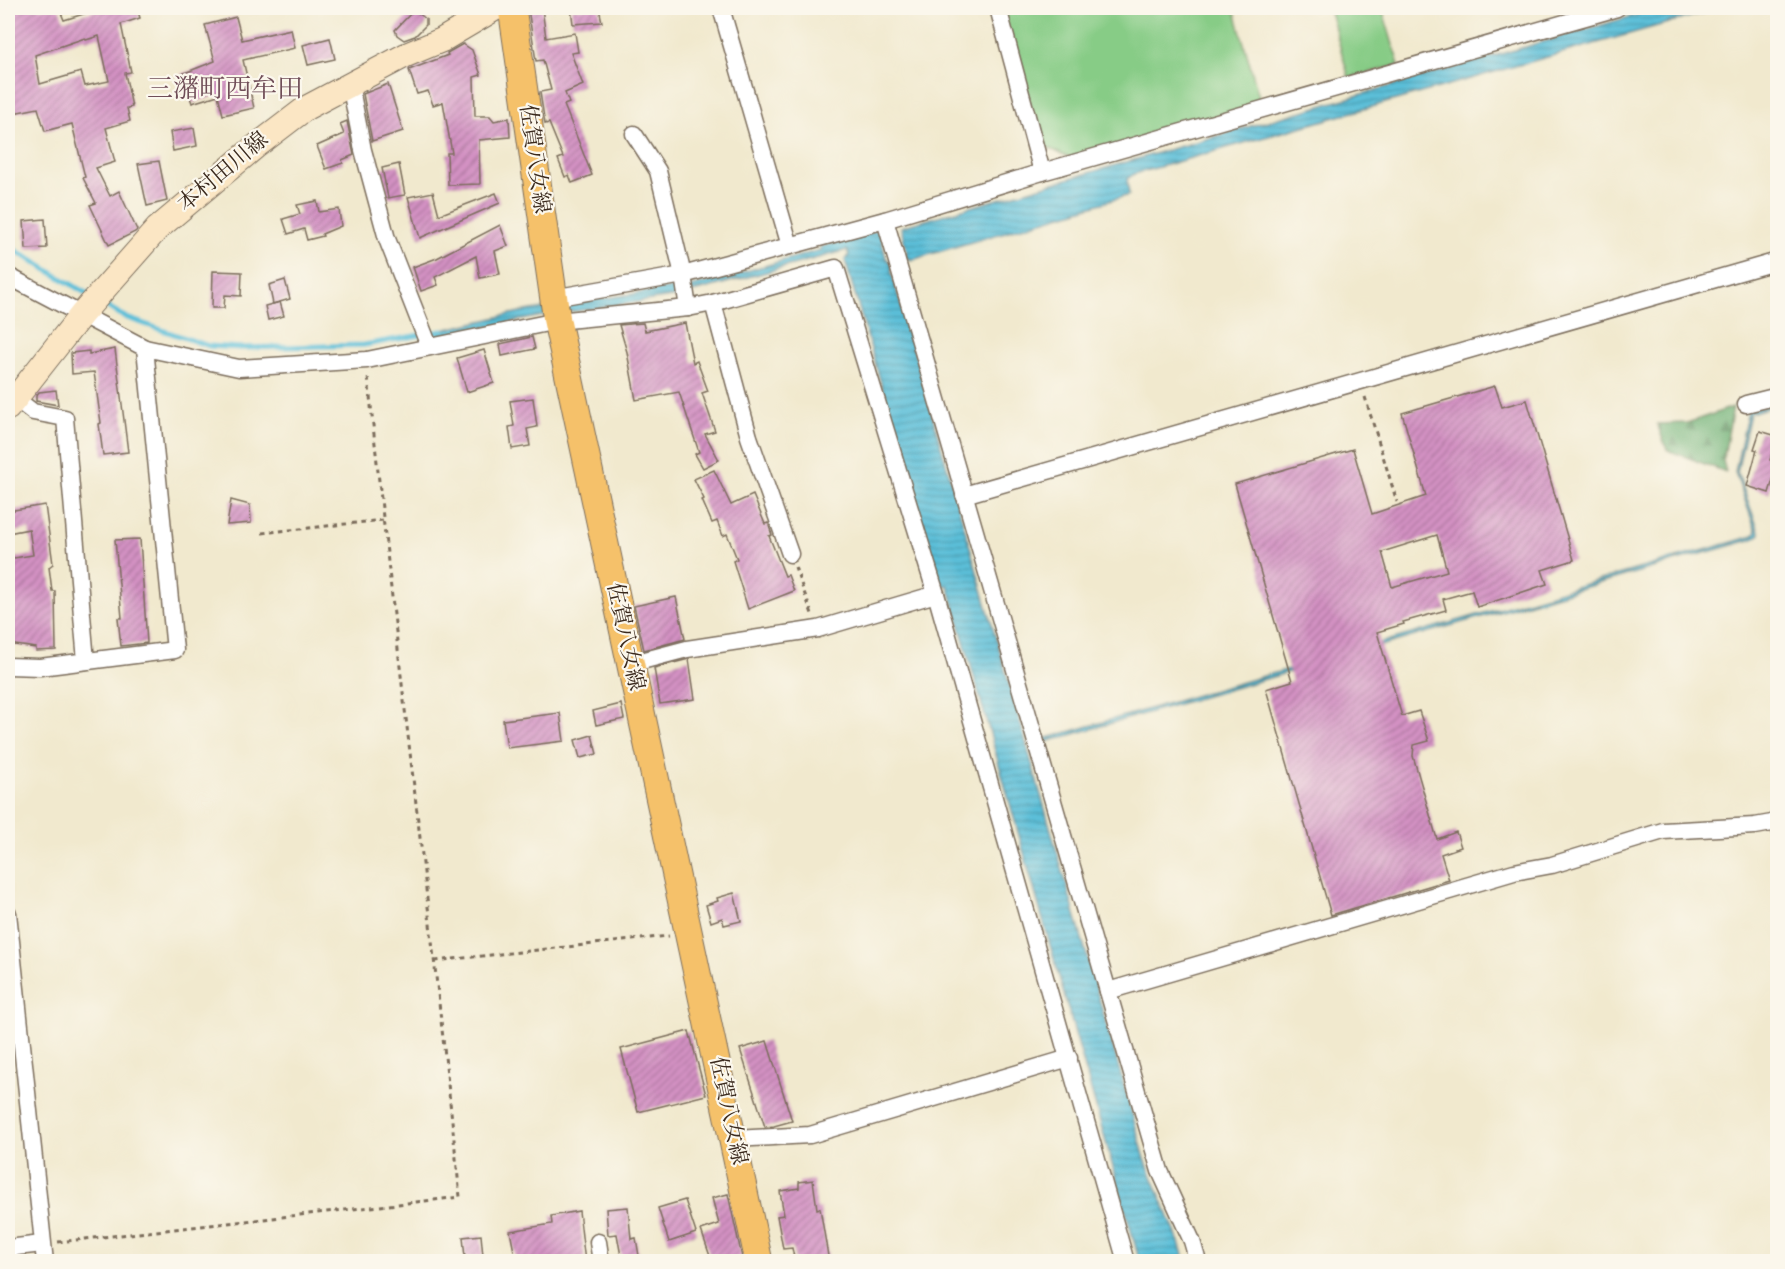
<svg xmlns="http://www.w3.org/2000/svg" width="1785" height="1269" viewBox="0 0 1785 1269" font-family="'Sorts Mill Goudy','Noto Serif JP',serif">
<style>
.green{fill:#87cc86;stroke:#617b52;stroke-width:1.5}
.forest{fill:url(#forest-firs);stroke:#546d48;stroke-width:1.5}
.water{fill:url(#water-rules);stroke:#4b747c;stroke-width:1.5}
.lines{fill:none;stroke-linecap:round;stroke-linejoin:round}
.stream{stroke:#5bbfd9;stroke-width:5}
.building{fill:url(#building-hatch);fill-rule:evenodd}
.lane-casing{stroke:#7b6d5c;stroke-width:10}
.street-casing{stroke:#7b6d5c;stroke-width:19}
.secondary-casing{stroke:#7b6d5c;stroke-width:26}
.primary-casing{stroke:#7b6d5c;stroke-width:29}
.path{stroke:#7b6d5c;stroke-width:3;stroke-dasharray:4.5 4.5;stroke-linecap:butt}
.lane{stroke:#fff;stroke-width:8}
.street{stroke:#fff;stroke-width:16}
.secondary{stroke:#fbe6c4;stroke-width:24}
.primary{stroke:#f5c16b;stroke-width:27}
.labels{text-anchor:middle;dominant-baseline:central;stroke-width:4.5;stroke-linejoin:round;paint-order:stroke}
.street-label{font-size:22px;fill:#3b2a1e;stroke:#fbf7ec}
.quarter-label{font-size:26px;fill:#704e58;stroke:#fbf7ec}
</style>
<defs>
<pattern id="forest-firs" width="22" height="20" patternUnits="userSpaceOnUse" patternTransform="scale(1.5)"><rect width="22" height="20" fill="#6db073"/><path d="M5 1l3.5 6h-7zM16 11l3.5 6h-7z" fill="#5b8f5e"/></pattern>
<pattern id="water-rules" width="6" height="5" patternUnits="userSpaceOnUse" patternTransform="scale(1.5)"><rect width="6" height="5" fill="#5bbfd9"/><path d="M0 2.5h6" fill="none" stroke="#4c9baf"/></pattern>
<pattern id="building-hatch" width="6" height="6" patternUnits="userSpaceOnUse" patternTransform="scale(1.5)"><rect width="6" height="6" fill="#d391c3"/><path d="M-1 1l2-2M0 6l6-6M5 7l2-2" fill="none" stroke="#ac779e"/></pattern>
</defs>
<rect width="100%" height="100%" fill="#fbf7ec"/>
<filter id="ink" filterUnits="userSpaceOnUse"><feTurbulence type="fractalNoise" baseFrequency=".0167" numOctaves="2"/><feDisplacementMap in="SourceGraphic" scale="12" xChannelSelector="R" yChannelSelector="G"/><feConvolveMatrix kernelMatrix="1 2 1 2 8 2 1 2 1" color-interpolation-filters="sRGB"/></filter>
<filter id="wash" filterUnits="userSpaceOnUse"><feTurbulence type="fractalNoise" baseFrequency=".008" numOctaves="4" result="noise"/><feDisplacementMap in="SourceGraphic" scale="24" xChannelSelector="R" yChannelSelector="G"/><feGaussianBlur stdDeviation="1.35" result="paint"/><feColorMatrix in="noise" values="0 0 0 0 0 0 0 0 0 0 0 0 0 0 0 0 0 1.4 0 .05"/><feComposite in="paint" operator="in"/></filter>
<g filter="url(#wash)">
<rect width="100%" height="100%" fill="#f1e9ce"/>
<g class="green">
<path d="M1002 8H1234L1261 104 1070 158 1042 145Z"/>
<path d="M1329 8H1382L1399 65 1349 78Z"/>
</g>
<path class="forest" d="M1733 407 1723 461 1726 472 1667 450 1657 424 1687 423Z"/>
<g class="water">
<path d="M1649 8H1652L1653 10 1662 8H1721L1134 174 1127 179 1129 195 911 260 910 258 907 259 905 254 907 253 901 227 1650 11Z"/>
<path d="M879 230 886 258 892 264 891 271 1145 1159 1178 1239 1185 1261H1136L1139 1259 948 585 944 586 938 578 845 260 849 255 847 250 678 296 542 316 437 337 438 331 520 312 670 288 694 286 821 250 820 247Z"/>
<path d="M1773 404 1777 405V407H1770L1750 413 1737 472 1760 534 1753 539 1046 742 1044 739 1750 537 1755 534 1756 531 1735 472 1748 410Z"/>
</g>
<g class="lines">
<g class="stream">
<path d="M8 246 89 295"/>
<path d="M99 302 127 318 209 346 241 348 364 345 443 331"/>
</g>
</g>
<g id="blocks">
<g class="building">
<path d="M8 8H59L64 20 103 8H137L140 18 121 24 131 72 125 73 132 107 127 108 130 121 106 128 115 162 96 168 110 196 119 191 137 230 135 232 109 245 90 205 96 203 83 178 85 177 72 124 45 131 38 108 8 114ZM99 36 109 81 85 86 81 72 40 84 35 55 85 38 86 40Z"/>
<path d="M528 8H542L546 38 575 33 578 52 571 53 583 85 565 93 569 103 564 105 592 175 572 183 569 175 565 177 558 159 563 157 549 123 545 124 540 92 551 90 543 60 536 61Z"/>
<path d="M571 8H599L602 22 573 24Z"/>
<path d="M414 10 426 19V25L415 36 404 40 397 35 395 30Z"/>
<path d="M236 17 242 40 291 29 295 48 243 60 254 108 223 115 218 95 192 103 182 74 215 61 205 25Z"/>
<path d="M330 38 335 59 308 65 303 45Z"/>
<path d="M463 44 472 50 481 75 474 77 475 116H490L494 121 509 118 510 137 479 140 480 184 448 185 447 153H452L443 102 433 105 428 91 417 94 409 70 448 55 447 53Z"/>
<path d="M388 84 403 131 372 141 363 94Z"/>
<path d="M347 121 354 155 342 160 343 163 326 169 317 146 344 134 340 124Z"/>
<path d="M194 128 197 146 173 151 170 132Z"/>
<path d="M159 161 167 201 147 206 138 164Z"/>
<path d="M399 164 405 195 388 198 382 168Z"/>
<path d="M433 192 439 215 496 193 500 203 420 238 408 197Z"/>
<path d="M317 201 319 212 339 209 341 226 322 234 323 236 307 240 304 229 288 234 283 219 300 214 297 205Z"/>
<path d="M45 219 47 248 26 249 24 221Z"/>
<path d="M500 225 508 246 495 251 500 274 480 278 476 256 435 277 438 285 421 291 413 267 437 258Z"/>
<path d="M213 271 242 272 241 296 225 295 224 308H212Z"/>
<path d="M285 280 290 299 273 304 269 285Z"/>
<path d="M280 302 284 316 268 320 265 306Z"/>
<path d="M643 323 645 331 685 323 693 363 697 361 708 391 702 393 715 431 705 434 719 460 703 468 695 454 699 452 679 392 636 400 627 352 619 325Z"/>
<path d="M532 337 535 349 502 356 500 344Z"/>
<path d="M115 349 128 452 103 455 99 424 101 423 94 372 72 374 71 353 89 351V354Z"/>
<path d="M484 350 494 383 467 392 457 358Z"/>
<path d="M1495 386 1502 407 1527 400 1574 560 1542 570 1547 584 1477 607 1472 591 1443 599 1446 610 1403 622 1404 624 1377 632 1401 713 1402 716 1419 711 1429 741 1414 745 1413 756 1437 839 1456 832 1461 847 1441 854 1449 880 1331 915 1266 689 1292 681 1235 484 1353 449 1372 514 1426 496 1402 413ZM1437 535 1447 571 1392 587 1382 552Z"/>
<path d="M56 390 58 405 36 401V396L39 392Z"/>
<path d="M533 398 537 427 527 429 530 446 512 449 509 427 514 426 510 401Z"/>
<path d="M1760 431 1777 436 1770 460 1778 463 1769 493 1747 486 1757 450 1754 449Z"/>
<path d="M714 470 731 505 753 495 765 524 768 523 772 535 769 536 785 576 788 575 794 591 748 609 733 561 737 559 727 534 723 536 717 521 712 523 702 500 704 499 694 479Z"/>
<path d="M231 500 250 505 251 523 227 525Z"/>
<path d="M45 505 53 564 49 567 52 591H55L56 650 36 651V648L8 644V559L33 555 29 529 8 533V511Z"/>
<path d="M140 539 147 643 121 646 118 618H122L115 540Z"/>
<path d="M676 597 685 639 644 650 634 606Z"/>
<path d="M689 659 695 699 660 704 654 668Z"/>
<path d="M621 704 624 719 596 725 593 711Z"/>
<path d="M560 713 564 741 507 748 503 720Z"/>
<path d="M592 735 597 754 580 758 575 740Z"/>
<path d="M734 893 741 921 724 925 722 918 711 922 706 905 718 901 717 898Z"/>
<path d="M689 1031 706 1095 638 1112 621 1049Z"/>
<path d="M767 1041 792 1121 774 1126 765 1127 740 1049Z"/>
<path d="M813 1180 817 1209 820 1208 829 1262H795L792 1248 783 1249 777 1216 784 1215 780 1191 799 1188V1182Z"/>
<path d="M728 1194 743 1262H712L701 1230 719 1224 712 1198Z"/>
<path d="M685 1200 696 1233 669 1242 658 1208Z"/>
<path d="M628 1207 631 1239 636 1238 640 1262H622L617 1234 608 1235 606 1209Z"/>
<path d="M579 1211 585 1262H516L510 1231 552 1224 551 1216Z"/>
<path d="M481 1235 483 1256 465 1258 463 1237Z"/>
</g>
</g>
</g>
<g filter="url(#ink)">
<use href="#blocks" fill-opacity="0" stroke="#7b6d5c" stroke-width="1.5"/>
<g class="lines">
<g class="lane-casing">
<path id="lane" d="M1772 823 1778 836"/>
</g>
<g class="street-casing">
<g id="street">
<path d="M721 8 790 246"/>
<path d="M998 8 1042 172"/>
<path d="M350 84 363 150 387 239 429 346"/>
<path d="M634 134 658 171 683 275 688 308"/>
<path d="M885 220 1160 1171 1192 1241 1198 1262"/>
<path d="M8 276 145 348 239 368 367 360 557 321 688 308 713 303 836 268 936 594 1126 1262"/>
<path d="M553 298 683 275 885 220 1042 172 1617 8"/>
<path d="M713 303 749 437 790 554"/>
<path d="M15 398 33 412 65 418 86 661"/>
<path d="M1746 404 1778 396"/>
<path d="M964 495 1778 261"/>
<path d="M630 664 687 649 818 629 936 594"/>
<path d="M8 666 40 667 175 650 145 348"/>
<path d="M8 913 45 1262"/>
<path d="M1108 991 1514 872 1552 865 1663 831 1755 826 1772 823 1778 819"/>
<path d="M734 1139 810 1135 1069 1058"/>
<path d="M598 1242 601 1262"/>
<path d="M8 1248 42 1244"/>
</g>
</g>
<g class="secondary-casing">
<path id="secondary" d="M8 408 82 314 157 229 255 147 306 108 406 55 442 40 496 8"/>
</g>
<g class="primary-casing">
<path id="primary" d="M512 8 557 321 759 1262"/>
</g>
<g class="path">
<path d="M1365 397 1397 502"/>
<path d="M262 533 383 520"/>
<path d="M795 567 812 614"/>
<path d="M435 961 669 936"/>
<path d="M58 1242 460 1197C432 923 396 650 368 377"/>
</g>
<use href="#lane" class="lane"/>
<use href="#street" class="street"/>
<use href="#secondary" class="secondary"/>
<use href="#primary" class="primary"/>
</g>
</g>
<g class="labels">
<g class="street-label">
<text transform="translate(533 159) rotate(82)">佐賀八女線</text>
<text transform="translate(224 173) rotate(-40)">本村田川線</text>
<text transform="translate(624 637) rotate(78)">佐賀八女線</text>
<text transform="translate(727 1111) rotate(78)">佐賀八女線</text>
</g>
<g class="quarter-label">
<text x="225" y="90">三潴町西牟田</text>
</g>
</g>
<rect width="1785" height="1269" fill="none" stroke="#fbf7ec" stroke-width="30"/>
</svg>
